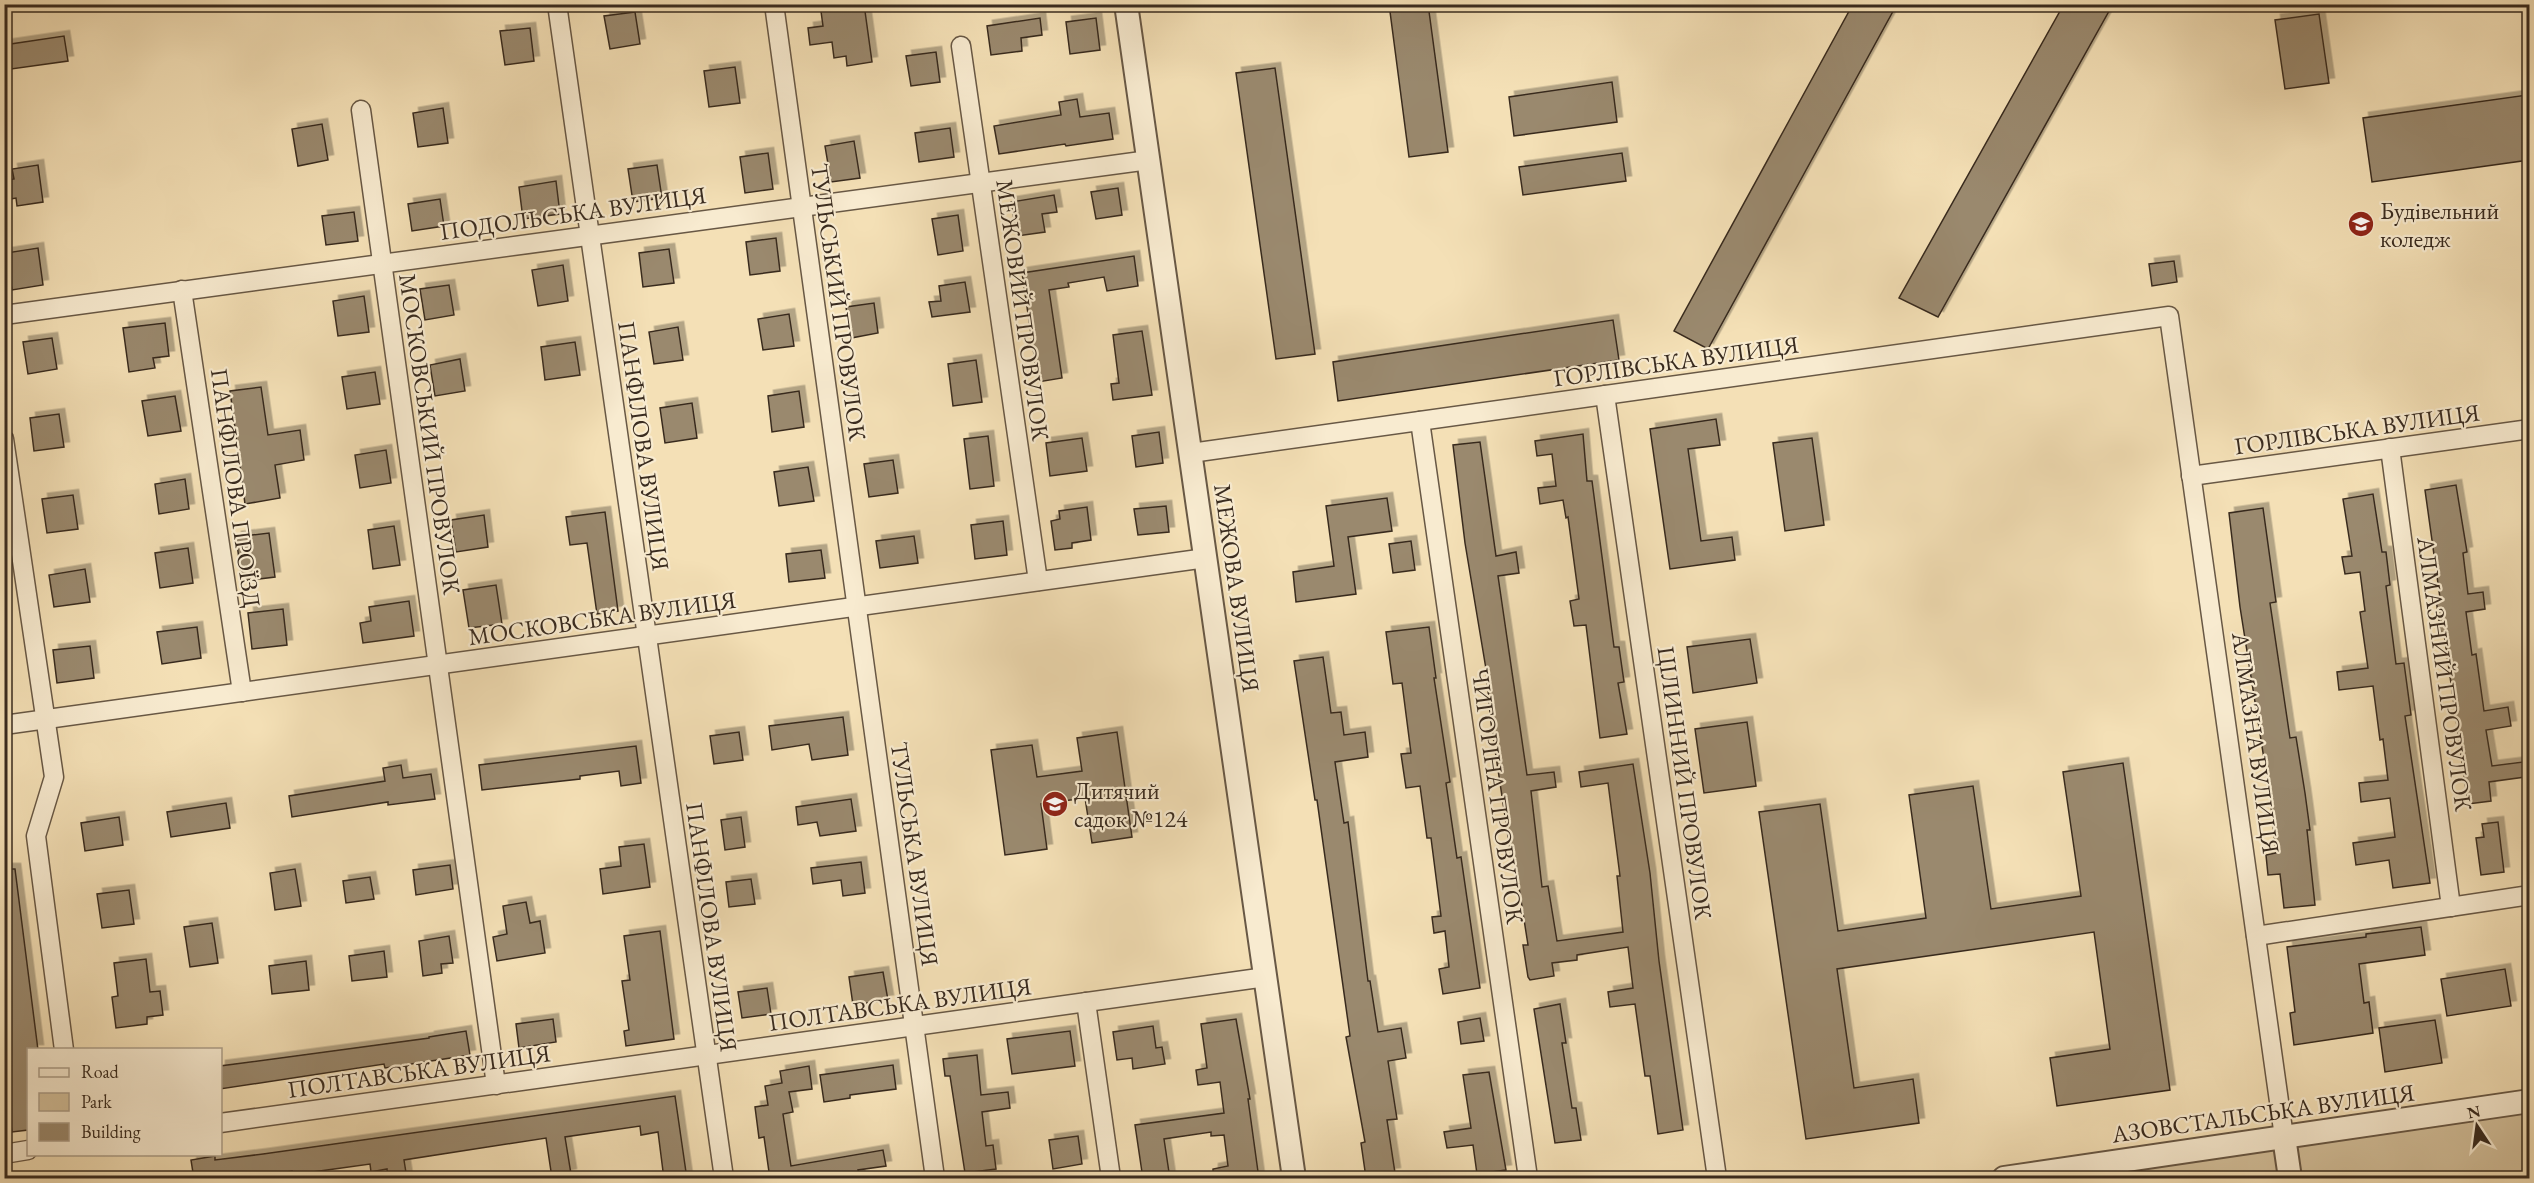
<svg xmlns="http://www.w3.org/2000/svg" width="2534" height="1183" viewBox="0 0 2534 1183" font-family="'EB Garamond',serif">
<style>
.green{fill:#d4c19c;stroke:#86765e;stroke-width:1.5}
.building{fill:#9a896e;stroke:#392b1f;stroke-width:1.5;filter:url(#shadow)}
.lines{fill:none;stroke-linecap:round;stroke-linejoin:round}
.minor-casing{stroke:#685845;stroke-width:21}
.tertiary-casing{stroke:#685845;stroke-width:26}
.minor{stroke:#f8ebd0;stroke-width:18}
.tertiary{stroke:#f8ebd0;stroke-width:22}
.labels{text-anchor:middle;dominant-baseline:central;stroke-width:4.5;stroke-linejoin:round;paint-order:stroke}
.poi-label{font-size:24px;fill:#392b1f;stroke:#f8ebd0;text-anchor:start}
.street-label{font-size:24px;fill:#392b1f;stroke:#f8ebd0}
</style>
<defs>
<filter id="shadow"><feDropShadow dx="5.5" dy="-5.5" stdDeviation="0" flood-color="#0004"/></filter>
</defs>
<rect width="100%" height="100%" fill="#f4e0b6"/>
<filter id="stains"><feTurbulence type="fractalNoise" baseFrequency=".00333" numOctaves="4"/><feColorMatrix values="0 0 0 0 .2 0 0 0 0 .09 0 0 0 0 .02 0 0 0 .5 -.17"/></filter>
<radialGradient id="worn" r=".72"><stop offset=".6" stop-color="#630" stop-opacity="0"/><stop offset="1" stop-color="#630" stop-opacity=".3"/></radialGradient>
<path class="green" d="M2529 1107V1178H2040Z"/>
<g class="building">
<path d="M820 4H864L872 62 847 66 846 56 834 58 832 42 810 45 808 28 823 26Z"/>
<path d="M1389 4H1428L1448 152 1409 157Z"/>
<path d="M1853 4H1897L1708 349 1674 331Z"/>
<path d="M2064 4H2113L1938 317 1899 298Z"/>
<path d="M635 12 640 44 610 49 604 16Z"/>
<path d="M2319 14 2329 83 2285 89 2275 20Z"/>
<path d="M1040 18 1042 35 1021 38 1022 51 991 55 987 26Z"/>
<path d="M1096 18 1100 50 1070 54 1066 22Z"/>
<path d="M530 28 534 61 505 65 500 31Z"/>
<path d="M64 36 68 61 4 70V45Z"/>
<path d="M936 52 940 82 911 86 906 56Z"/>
<path d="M735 67 740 103 709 107 704 71Z"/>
<path d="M1275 68 1315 354 1276 359 1236 73Z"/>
<path d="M1612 82 1617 122 1514 136 1509 97Z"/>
<path d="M2527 95 2529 160 2372 182 2363 118Z"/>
<path d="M1077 99 1080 117 1109 113 1113 139 1066 146 1065 144 999 154 994 126 1061 115 1059 102Z"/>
<path d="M443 108 448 143 418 147 413 113Z"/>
<path d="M322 124 328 160 298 166 292 129Z"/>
<path d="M950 128 954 157 919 162 915 133Z"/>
<path d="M854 141 860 178 831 182 825 146Z"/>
<path d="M768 153 773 189 745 193 740 157Z"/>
<path d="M1622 153 1626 181 1523 195 1519 167Z"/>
<path d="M38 165 43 202 17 206 16 198 4 200V181L14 179 12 169Z"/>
<path d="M657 165 662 198 633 202 628 169Z"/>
<path d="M556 181 560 214 523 219 519 187Z"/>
<path d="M1118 188 1122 215 1096 219 1091 192Z"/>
<path d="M1054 195 1057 212 1042 214 1045 232 1017 236 1011 202Z"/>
<path d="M440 199 444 226 412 231 408 204Z"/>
<path d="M354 212 358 241 326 245 322 216Z"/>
<path d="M958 215 963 251 938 255 932 219Z"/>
<path d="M776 238 780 271 750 275 746 242Z"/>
<path d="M38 248 43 285 12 290 6 253Z"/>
<path d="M669 249 674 283 643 287 639 253Z"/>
<path d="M1134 256 1138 286 1107 291 1104 277 1068 283 1069 287 1049 290 1062 378 1038 382 1022 273Z"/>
<path d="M2174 261 2177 282 2152 286 2149 264Z"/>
<path d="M563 265 568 301 538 306 532 270Z"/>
<path d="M965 282 970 312 932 317 929 302 941 301 939 286Z"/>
<path d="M449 285 454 315 425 320 420 289Z"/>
<path d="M364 296 369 332 338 336 333 301Z"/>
<path d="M874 303 878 333 851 338 846 307Z"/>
<path d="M789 314 794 346 763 350 758 319Z"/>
<path d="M1613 320 1619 360 1338 401 1333 362Z"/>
<path d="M165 323 169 356 153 358 155 368 129 372 123 328Z"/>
<path d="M678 327 683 360 654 364 649 332Z"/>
<path d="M1142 331 1152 395 1113 400 1111 384 1119 383 1113 335Z"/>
<path d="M52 338 57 369 28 374 23 342Z"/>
<path d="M575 342 580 375 545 380 541 347Z"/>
<path d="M460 359 465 391 435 396 430 365Z"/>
<path d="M976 360 982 402 953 406 948 364Z"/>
<path d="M375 372 380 404 347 409 342 377Z"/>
<path d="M261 387 268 435 300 430 304 460 275 465 280 498 245 504 230 391Z"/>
<path d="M799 391 804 427 772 432 768 396Z"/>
<path d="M175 396 181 431 148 436 142 401Z"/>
<path d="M692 403 697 438 665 443 660 408Z"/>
<path d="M59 414 64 447 34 451 30 418Z"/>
<path d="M1716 419 1720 445 1688 449 1701 541 1732 537 1735 560 1670 569 1650 429Z"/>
<path d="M1159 432 1163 463 1136 467 1132 436Z"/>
<path d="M1583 434 1587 481H1592L1614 647H1619L1624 682 1618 683 1627 734 1600 738 1586 625 1574 626 1570 601 1579 599 1568 517 1566 518 1563 500 1540 504 1538 488 1556 486 1552 454 1537 456 1535 441Z"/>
<path d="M988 436 994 486 970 489 964 439Z"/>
<path d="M1082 438 1087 471 1050 476 1046 443Z"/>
<path d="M1812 438 1824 525 1785 531 1773 443Z"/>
<path d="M1480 442 1496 556 1516 552 1519 573 1498 576 1527 775 1554 772 1556 787 1531 791 1542 887 1548 886 1557 941 1623 932 1617 876H1620L1608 783 1581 787 1579 772 1633 764 1650 873 1659 961 1683 1130 1658 1134 1650 1076H1645L1635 1004 1610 1007 1608 992 1633 988 1628 947 1577 955V960L1552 963 1554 976 1530 980 1528 977 1523 945H1528L1515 862 1512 863 1491 723 1486 669 1465 543 1453 445Z"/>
<path d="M386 450 391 483 360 488 355 455Z"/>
<path d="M893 460 898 493 869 497 864 464Z"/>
<path d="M808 467 814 501 779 506 774 472Z"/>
<path d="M185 479 189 509 159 514 155 484Z"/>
<path d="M2456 485 2467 552 2463 553 2468 594 2483 592 2485 609 2466 612 2472 655 2476 654 2484 711 2508 707 2511 726 2486 730 2492 766 2523 762 2525 777 2489 782 2491 801 2468 804 2444 634 2441 635 2436 599 2440 598 2425 490Z"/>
<path d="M2373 494 2382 552H2386L2390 585 2386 586 2396 664 2404 663 2411 715 2405 716 2430 883 2393 888 2389 860 2356 865 2353 843 2395 837 2390 798 2361 802 2359 783 2388 780 2383 739 2380 740 2373 686 2339 690 2337 672 2368 668 2360 612 2365 611 2360 572 2345 574 2342 557 2352 556 2343 499Z"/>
<path d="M73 495 78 529 47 533 42 499Z"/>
<path d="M1387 498 1392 531 1348 537 1356 594 1296 602 1293 572 1334 566 1326 506Z"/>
<path d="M1166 506 1169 532 1138 535 1134 509Z"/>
<path d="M1087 507 1091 540 1072 543V548L1055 550 1051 521 1060 519 1059 511Z"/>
<path d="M2263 508 2276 602 2270 603 2290 738 2296 737 2305 793 2310 830H2307L2315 905 2284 908 2280 874 2268 875 2266 855 2276 853 2270 797 2240 607 2229 513Z"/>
<path d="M605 512 618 611 597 614 587 543 570 545 566 517Z"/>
<path d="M484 515 488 547 456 552 451 520Z"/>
<path d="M1003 521 1007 555 975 559 971 525Z"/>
<path d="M394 526 400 565 373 569 368 530Z"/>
<path d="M269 533 275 577 242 581 236 537Z"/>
<path d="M914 536 918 563 880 568 876 541Z"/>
<path d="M1411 541 1415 570 1393 573 1389 544Z"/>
<path d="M188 548 193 583 160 588 155 553Z"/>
<path d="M821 550 825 578 789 582 786 554Z"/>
<path d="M85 569 90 602 54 607 49 575Z"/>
<path d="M496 585 502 624 469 628 463 590Z"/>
<path d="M409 601 414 636 363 643 360 623 371 621 369 607Z"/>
<path d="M283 609 287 645 252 649 248 613Z"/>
<path d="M197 627 201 658 162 664 157 632Z"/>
<path d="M1429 627 1436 678H1434L1450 782 1446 783 1457 858 1461 857 1480 988 1443 994 1439 969 1449 967 1445 931 1434 933 1432 917 1441 916 1431 838H1427L1420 786 1406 788 1401 754 1411 753 1402 683 1393 684 1386 632Z"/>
<path d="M1750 639 1757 683 1693 693 1687 647Z"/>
<path d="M90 646 94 678 57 683 53 650Z"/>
<path d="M1323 657 1331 713 1341 712 1344 735 1365 732 1368 757 1335 762 1344 823 1348 822 1368 981H1370L1378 1032 1401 1028 1406 1058 1388 1061 1397 1119 1387 1120 1395 1173 1366 1178 1361 1143 1365 1142 1346 1037 1350 1036 1317 800H1315L1294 661Z"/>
<path d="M843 717 848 755 812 760 809 744 772 750 769 726Z"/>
<path d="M1747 722 1756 786 1704 793 1695 729Z"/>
<path d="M739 732 743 760 714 764 710 736Z"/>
<path d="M1117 732 1132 837 1092 843 1085 798 1041 804 1047 849 1005 855 991 750 1032 745 1037 777 1082 771 1077 738Z"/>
<path d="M636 746 641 783 621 786 619 771 580 776V779L482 790 479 765Z"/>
<path d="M2123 763 2170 1090 2057 1106 2050 1058 2110 1049 2094 932 1837 969 1854 1088 1913 1079 1919 1123 1806 1139 1759 812 1820 804 1838 931 1926 918 1909 795 1973 786 1991 909 2081 896 2063 772Z"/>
<path d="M401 765 403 778 431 774 435 799 388 805V802L292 817 289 796 385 781 383 768Z"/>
<path d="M851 799 856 831 820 836 817 822 798 825 796 807Z"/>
<path d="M226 803 230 828 171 837 167 812Z"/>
<path d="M119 817 123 845 85 851 81 823Z"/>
<path d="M741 817 745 847 725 850 721 820Z"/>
<path d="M2498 822 2504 872 2481 875 2476 838 2484 837 2482 824Z"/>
<path d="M644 844 650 887 603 894 600 869 621 866 619 847Z"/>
<path d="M861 862 865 893 843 896 841 880 813 884 811 868Z"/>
<path d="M450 865 453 889 416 895 413 870Z"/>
<path d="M4 869H15L38 1050H28V1130L12 1132 4 1076Z"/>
<path d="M295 869 301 906 275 910 270 873Z"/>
<path d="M370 877 374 899 346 903 343 881Z"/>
<path d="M751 879 755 904 729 907 726 882Z"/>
<path d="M129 890 134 924 102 928 97 894Z"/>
<path d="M526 902 530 923 540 921 545 953 497 961 493 937 507 934 503 906Z"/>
<path d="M212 923 218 963 190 967 184 927Z"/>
<path d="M2421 927 2425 955 2359 964 2364 1003 2369 1002 2373 1033 2294 1045 2290 1013 2295 1012 2287 947 2366 937V934Z"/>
<path d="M660 931 674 1039 626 1046 624 1031 629 1030 622 981 630 980 624 936Z"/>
<path d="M449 936 453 963 441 964 442 973 423 976 419 941Z"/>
<path d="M384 951 387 977 352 981 349 956Z"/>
<path d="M146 959 150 992 160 991 163 1015 147 1017V1024L116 1028 112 997 118 996 114 963Z"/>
<path d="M306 961 309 990 272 994 269 966Z"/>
<path d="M2505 969 2511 1006 2447 1016 2441 979Z"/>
<path d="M883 972 888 1000 853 1005 849 977Z"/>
<path d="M767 988 771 1014 742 1018 738 992Z"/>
<path d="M1560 1004 1566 1043H1562L1572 1108H1576L1581 1140 1555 1143 1534 1009Z"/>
<path d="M1480 1018 1484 1041 1461 1044 1458 1022Z"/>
<path d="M553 1019 556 1042 519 1048 516 1024Z"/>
<path d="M1236 1019 1250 1099H1248L1259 1179H1213V1169L1228 1166 1224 1135 1211 1136V1132L1164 1139 1170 1179H1143L1135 1125 1224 1113 1220 1082 1198 1085 1196 1070 1207 1068 1201 1024Z"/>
<path d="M2435 1020 2442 1063 2385 1072 2379 1028Z"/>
<path d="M1153 1026 1156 1048 1162 1047 1165 1064 1133 1069 1132 1058 1117 1060 1113 1032Z"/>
<path d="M466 1031 470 1055 385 1068 384 1064 220 1089V1066L429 1038V1037Z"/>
<path d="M1070 1031 1075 1066 1012 1074 1007 1039Z"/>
<path d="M977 1055 981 1095 1008 1092 1010 1108 982 1112 986 1146 993 1145 996 1169 965 1173 950 1076H945L943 1059Z"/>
<path d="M893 1065 896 1089 850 1095V1098L824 1102 820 1075Z"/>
<path d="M809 1066 812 1089 789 1092 793 1112 783 1114 791 1166 883 1150 886 1166 858 1170 860 1179H770L764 1137 759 1138 755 1107 768 1105 765 1086 782 1083 780 1071Z"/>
<path d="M1489 1072 1506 1170 1477 1174 1473 1145 1447 1148 1444 1132 1471 1128 1463 1075Z"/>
<path d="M675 1096 687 1179H664L658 1132 641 1135 640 1126 565 1137 571 1174 552 1178 546 1138 404 1160 407 1179H388L387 1169 371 1172 370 1164 313 1172 314 1179H293L292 1171 244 1179H194L191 1160 215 1156V1160L263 1154Z"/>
<path d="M1078 1136 1082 1164 1053 1169 1049 1140Z"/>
</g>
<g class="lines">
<g class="minor-casing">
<g id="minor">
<path d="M557 4 724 1178"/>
<path d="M774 4 935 1178"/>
<path d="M961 46 1038 581"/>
<path d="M361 110 496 1085"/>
<path d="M182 290 242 692"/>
<path d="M4 315 1149 160"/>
<path d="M1605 395 1717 1178"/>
<path d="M1420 421 1528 1178"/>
<path d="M4 439 54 777 36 836 64 1050"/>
<path d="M2390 448 2451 907"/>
<path d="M1191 453 2169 316 2284 1137"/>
<path d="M2191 476 2530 429"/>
<path d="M4 725 1206 558"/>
<path d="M2256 936 2530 895"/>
<path d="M1086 1002 1111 1178"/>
<path d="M220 1123 1266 977"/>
<path d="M4 1154 28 1150"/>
</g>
</g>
<g class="tertiary-casing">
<g id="tertiary">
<path d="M1126 4 1294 1178"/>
<path d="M2284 1137 2290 1178"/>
<path d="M2004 1178 2530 1101"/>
</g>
</g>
<use href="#minor" class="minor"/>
<use href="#tertiary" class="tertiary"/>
</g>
<defs>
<g id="university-disc" transform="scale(1.35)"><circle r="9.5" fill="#8f2418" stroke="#f8ebd0"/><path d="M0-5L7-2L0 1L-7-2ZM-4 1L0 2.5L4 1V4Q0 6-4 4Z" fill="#fff"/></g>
<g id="school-disc" transform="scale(1.35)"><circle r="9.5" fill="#8f2418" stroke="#f8ebd0"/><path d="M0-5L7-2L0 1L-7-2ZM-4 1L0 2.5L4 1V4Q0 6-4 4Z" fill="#fff"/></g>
</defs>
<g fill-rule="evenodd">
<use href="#university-disc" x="2361" y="224"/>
<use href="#school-disc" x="1055" y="804"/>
</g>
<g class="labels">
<g class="poi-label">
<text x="2380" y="210">Будівельний<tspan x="2380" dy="28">коледж</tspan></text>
<text x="1074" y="790">Дитячий<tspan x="1074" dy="28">садок №124</tspan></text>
</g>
<g class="street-label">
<text transform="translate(573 213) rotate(-8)">ПОДОЛЬСЬКА ВУЛИЦЯ</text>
<text transform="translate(839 302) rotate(82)">ТУЛЬСЬКИЙ ПРОВУЛОК</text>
<text transform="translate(1023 310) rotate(82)">МЕЖОВИЙ ПРОВУЛОК</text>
<text transform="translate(1676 361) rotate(-8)">ГОРЛІВСЬКА ВУЛИЦЯ</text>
<text transform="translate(2357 429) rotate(-8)">ГОРЛІВСЬКА ВУЛИЦЯ</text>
<text transform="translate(430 434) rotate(82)">МОСКОВСЬКИЙ ПРОВУЛОК</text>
<text transform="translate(644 446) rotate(82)">ПАНФІЛОВА ВУЛИЦЯ</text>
<text transform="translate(236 488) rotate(82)">ПАНФІЛОВА ПРОЇЗД</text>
<text transform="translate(1237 588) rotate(82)">МЕЖОВА ВУЛИЦЯ</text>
<text transform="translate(602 618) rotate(-8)">МОСКОВСЬКА ВУЛИЦЯ</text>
<text transform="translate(2445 674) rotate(82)">АЛМАЗНИЙ ПРОВУЛОК</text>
<text transform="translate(2256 743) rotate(82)">АЛМАЗНА ВУЛИЦЯ</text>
<text transform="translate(1685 783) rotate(82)">ЦІЛИННИЙ ПРОВУЛОК</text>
<text transform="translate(1498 796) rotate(82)">ЧИГОРІНА ПРОВУЛОК</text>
<text transform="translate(915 854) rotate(82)">ТУЛЬСЬКА ВУЛИЦЯ</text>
<text transform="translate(712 927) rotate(82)">ПАНФІЛОВА ВУЛИЦЯ</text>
<text transform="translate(900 1004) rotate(-8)">ПОЛТАВСЬКА ВУЛИЦЯ</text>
<text transform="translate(419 1071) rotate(-8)">ПОЛТАВСЬКА ВУЛИЦЯ</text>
<text transform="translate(2263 1113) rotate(-8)">АЗОВСТАЛЬСЬКА ВУЛИЦЯ</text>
</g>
</g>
<rect width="2534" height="1183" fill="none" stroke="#f4e0b6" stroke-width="24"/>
<rect x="6" y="6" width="2522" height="1171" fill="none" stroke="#392b1f" stroke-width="3"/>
<rect x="12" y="12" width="2510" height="1159" fill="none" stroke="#392b1f" stroke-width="1.5"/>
<rect x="27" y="1048" width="195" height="108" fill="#f8ebd0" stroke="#ac9e89" stroke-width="1.5"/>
<rect x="39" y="1068" width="30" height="9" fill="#f8ebd0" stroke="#ac9e89" stroke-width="1.5"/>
<text x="81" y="1078" font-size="18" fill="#392b1f">Road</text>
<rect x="39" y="1093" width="30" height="18" fill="#d4c19c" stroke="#ac9e89" stroke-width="1.5"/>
<text x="81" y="1108" font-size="18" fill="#392b1f">Park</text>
<rect x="39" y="1123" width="30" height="18" fill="#9a896e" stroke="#ac9e89" stroke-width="1.5"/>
<text x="81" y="1138" font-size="18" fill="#392b1f">Building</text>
<g transform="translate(2477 1126) rotate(347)" stroke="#f8ebd0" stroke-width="4.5" paint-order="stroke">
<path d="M0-4.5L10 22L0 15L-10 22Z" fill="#392b1f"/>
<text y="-9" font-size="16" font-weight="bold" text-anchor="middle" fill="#392b1f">N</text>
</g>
<rect width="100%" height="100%" filter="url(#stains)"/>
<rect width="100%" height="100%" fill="url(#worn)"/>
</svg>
